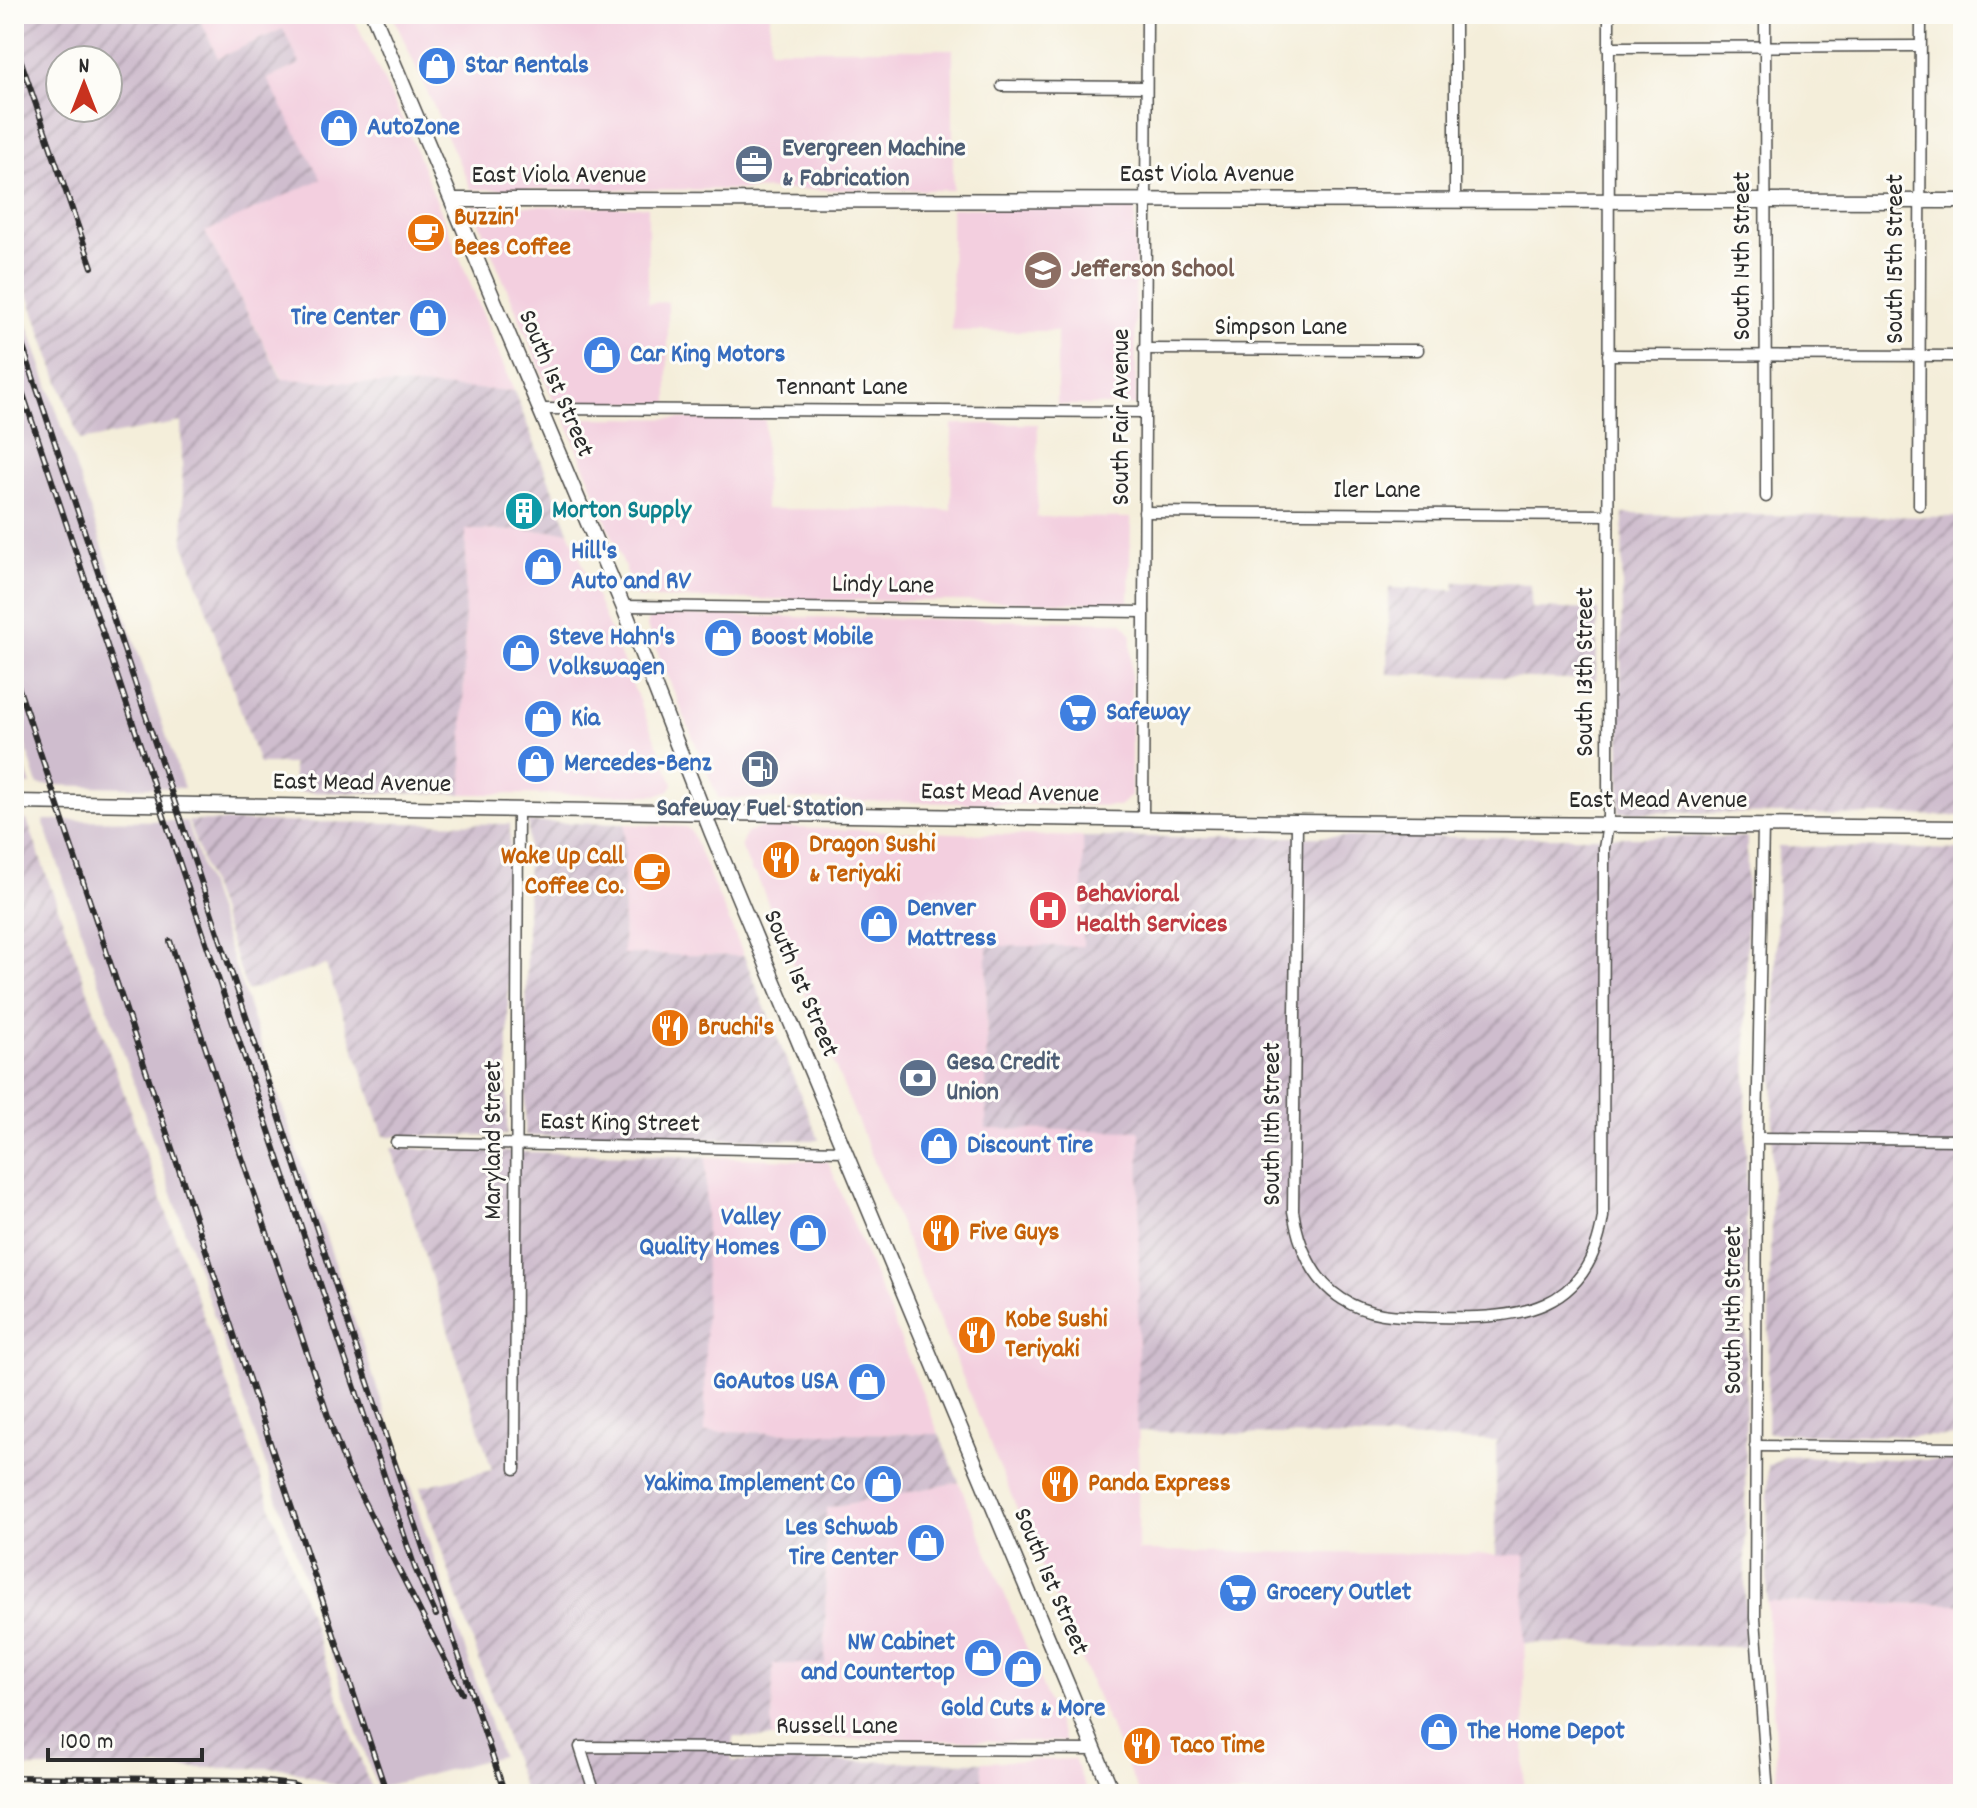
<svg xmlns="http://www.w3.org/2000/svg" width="1977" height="1808" viewBox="0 0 1977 1808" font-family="Dekko,sans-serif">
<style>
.built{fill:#f3cfdf}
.industrial{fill:url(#industrial-furrows);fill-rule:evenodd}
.railway{fill:#cfbdce}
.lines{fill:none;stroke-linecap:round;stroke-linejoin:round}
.street-casing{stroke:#494845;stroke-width:13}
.secondary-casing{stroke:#494845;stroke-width:17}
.street{stroke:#fff;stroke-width:10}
.secondary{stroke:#fff;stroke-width:14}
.rail-casing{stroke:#2b2b2b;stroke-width:6}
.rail{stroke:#fdfcf7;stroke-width:3;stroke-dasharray:9;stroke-linecap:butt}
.labels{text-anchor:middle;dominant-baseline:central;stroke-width:6;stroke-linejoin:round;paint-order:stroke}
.shop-label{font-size:26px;font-weight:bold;fill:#366cbe;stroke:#fdfcf7;text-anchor:start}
.service-label{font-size:26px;font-weight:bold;fill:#4e5e75;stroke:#fdfcf7;text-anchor:start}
.street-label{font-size:26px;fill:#2b2b2b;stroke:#fdfcf7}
.food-label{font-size:26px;font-weight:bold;fill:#c56008;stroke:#fdfcf7;text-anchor:start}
.education-label{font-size:26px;font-weight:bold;fill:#785e54;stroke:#fdfcf7;text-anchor:start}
.culture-label{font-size:26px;font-weight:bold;fill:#0d838f;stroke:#fdfcf7;text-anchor:start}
.health-label{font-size:26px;font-weight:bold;fill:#be3a42;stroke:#fdfcf7;text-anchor:start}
</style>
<defs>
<pattern id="industrial-furrows" width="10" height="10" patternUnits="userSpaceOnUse" patternTransform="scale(2)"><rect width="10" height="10" fill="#cfbdce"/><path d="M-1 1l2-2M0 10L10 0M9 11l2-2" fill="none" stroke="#a89aa7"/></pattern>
</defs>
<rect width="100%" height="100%" fill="#fdfcf7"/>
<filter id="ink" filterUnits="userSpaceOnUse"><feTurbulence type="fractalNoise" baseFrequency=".0125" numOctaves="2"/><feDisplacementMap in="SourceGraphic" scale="16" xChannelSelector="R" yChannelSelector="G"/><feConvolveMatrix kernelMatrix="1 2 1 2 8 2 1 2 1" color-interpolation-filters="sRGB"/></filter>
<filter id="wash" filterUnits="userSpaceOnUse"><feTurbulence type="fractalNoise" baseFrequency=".006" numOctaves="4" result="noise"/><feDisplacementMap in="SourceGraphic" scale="32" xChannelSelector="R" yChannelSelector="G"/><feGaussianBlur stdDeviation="1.8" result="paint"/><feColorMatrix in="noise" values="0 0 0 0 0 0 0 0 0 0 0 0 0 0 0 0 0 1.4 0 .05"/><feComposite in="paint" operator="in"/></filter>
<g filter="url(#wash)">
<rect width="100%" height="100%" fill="#f4eeda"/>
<g class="built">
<path d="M198 14H352L411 138 514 391 284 381 204 231 267 79 299 64 283 29 218 58Z"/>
<path d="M392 14H770V49H953V190L471 189Z"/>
<path d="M472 205 648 207V303L668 302V404L554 401Z"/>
<path d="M951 208H1135L1136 405H1057V331H952Z"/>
<path d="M565 418 765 419V509L951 510 952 424H1038L1037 517 1131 518 1129 603 637 598Z"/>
<path d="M466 530 569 531 671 778 673 785 667 792 659 795 462 794Z"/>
<path d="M656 615 1122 622 1131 634V796L1119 806 718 798 647 627 648 620Z"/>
<path d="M625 824 686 827 691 831 744 956 623 954Z"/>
<path d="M763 827 1083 837V947H987L986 1129 1140 1130 1138 1551 1525 1555 1524 1794H1139L1028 1536 756 874 752 873 741 846 746 833Z"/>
<path d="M706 1157 828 1161 939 1434 704 1432Z"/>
<path d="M959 1482 1065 1742 772 1738 773 1664 825 1663 826 1508Z"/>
<path d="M1767 1602 1963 1604V1794H1778Z"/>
<path d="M1074 1759 1088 1794H982V1762Z"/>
</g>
<g class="industrial">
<path d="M14 14H198L218 58 283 29 300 64 267 79 321 179 205 232 282 379 514 391 569 531 466 530 462 794 296 792 292 764H259L184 543 181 422 80 441 14 256ZM60 60H108V108H60Z"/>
<path d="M1623 514 1963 517V816L1619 812Z"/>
<path d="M1455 582 1531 584V608L1598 610 1596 680 1387 674 1389 588 1454 590Z"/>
<path d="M14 736 31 785 14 784Z"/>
<path d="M14 819 27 820 373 1794H362L285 1768H14Z"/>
<path d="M188 821 510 824 507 1135 384 1136 326 965 247 991Z"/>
<path d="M528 822 625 824 623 954 744 956 819 1140 525 1136Z"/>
<path d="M1083 837H1747L1745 1647 1524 1643 1525 1555H1496V1441L1137 1431 1140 1131 986 1129 987 946H1083Z"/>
<path d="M1778 846 1963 850V1437L1767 1433Z"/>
<path d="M391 1148 706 1157 705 1432 939 1434 959 1482 826 1508 825 1664H773L772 1738 733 1737 732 1761 982 1762V1794H525L420 1487 492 1470Z"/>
<path d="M1786 1456 1963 1461V1604L1767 1602 1768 1466Z"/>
<path d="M249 1789 286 1794H166Z"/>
</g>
<g class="railway">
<path d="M14 284 184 788 38 785 14 710Z"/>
<path d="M43 820 186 821 501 1756 377 1788Z"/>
</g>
</g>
<g filter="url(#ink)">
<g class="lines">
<g class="street-casing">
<g id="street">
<path d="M1765 14 1766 497"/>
<path d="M1608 47 1920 46"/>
<path d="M1002 86 1146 87"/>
<path d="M1455 198V14"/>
<path d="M1144 349 1418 350"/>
<path d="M1608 355 1963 356"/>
<path d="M539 409 1144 412"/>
<path d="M1919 505 1921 14"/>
<path d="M1144 512 1609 515"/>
<path d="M623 606 1144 612"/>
<path d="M1143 820 1147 14"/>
<path d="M1297 822 1293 1211C1298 1244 1312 1280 1342 1299 1371 1318 1403 1316 1437 1317 1519 1319 1588 1313 1603 1217L1604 848 1608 825 1609 14"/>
<path d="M1763 826 1757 1138 1755 1618 1768 1794"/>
<path d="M1757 1138 1963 1140"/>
<path d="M396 1142 844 1151"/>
<path d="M1755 1446 1963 1448"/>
<path d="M515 1469 518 811"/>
<path d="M595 1794 580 1747 1094 1750"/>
</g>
</g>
<g class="secondary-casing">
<g id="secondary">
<path d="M373 14 623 606 711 831 1113 1794"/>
<path d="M452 200 1963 201"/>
<path d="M14 802 1297 822 1963 828"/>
</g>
</g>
<use href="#street" class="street"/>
<use href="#secondary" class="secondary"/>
<g class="rail-casing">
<g id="rail">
<path d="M14 41 92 267"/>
<path d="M14 320 505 1794"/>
<path d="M14 367 415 1568 436 1615"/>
<path d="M14 674 387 1794"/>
<path d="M170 941 334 1434 348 1471 462 1693"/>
<path d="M14 1777 248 1780 293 1785 317 1794"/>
</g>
</g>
<use href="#rail" class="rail"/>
</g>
</g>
<defs>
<g id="shop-disc" transform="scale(2)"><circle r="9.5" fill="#3f7fe0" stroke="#fdfcf7"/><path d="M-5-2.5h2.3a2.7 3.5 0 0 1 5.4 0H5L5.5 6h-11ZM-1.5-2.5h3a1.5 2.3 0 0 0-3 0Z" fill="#fff"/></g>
<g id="office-disc" transform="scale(2)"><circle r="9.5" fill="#5c6f8a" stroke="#fdfcf7"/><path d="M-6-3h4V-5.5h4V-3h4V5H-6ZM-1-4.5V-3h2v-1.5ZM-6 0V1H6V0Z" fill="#fff"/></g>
<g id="cafe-disc" transform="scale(2)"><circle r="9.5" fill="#e8710a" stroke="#fdfcf7"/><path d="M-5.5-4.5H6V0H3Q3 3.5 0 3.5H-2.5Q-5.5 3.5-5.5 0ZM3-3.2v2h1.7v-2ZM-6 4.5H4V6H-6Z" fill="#fff"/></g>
<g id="school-disc" transform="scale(2)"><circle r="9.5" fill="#8d6e63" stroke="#fdfcf7"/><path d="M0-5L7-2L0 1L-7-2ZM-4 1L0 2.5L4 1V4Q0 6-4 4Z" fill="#fff"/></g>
<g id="building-disc" transform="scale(2)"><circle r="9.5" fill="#0f9aa8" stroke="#fdfcf7"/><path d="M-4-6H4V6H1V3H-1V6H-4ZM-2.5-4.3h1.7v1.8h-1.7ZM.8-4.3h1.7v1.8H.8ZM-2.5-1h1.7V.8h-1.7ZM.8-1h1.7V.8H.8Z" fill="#fff"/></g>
<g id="supermarket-disc" transform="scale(2)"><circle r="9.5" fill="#3f7fe0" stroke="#fdfcf7"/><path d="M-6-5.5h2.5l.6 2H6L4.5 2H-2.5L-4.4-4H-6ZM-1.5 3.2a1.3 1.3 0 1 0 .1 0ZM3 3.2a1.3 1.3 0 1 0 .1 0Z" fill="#fff"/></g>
<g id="fuel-disc" transform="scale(2)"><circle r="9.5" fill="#5c6f8a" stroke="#fdfcf7"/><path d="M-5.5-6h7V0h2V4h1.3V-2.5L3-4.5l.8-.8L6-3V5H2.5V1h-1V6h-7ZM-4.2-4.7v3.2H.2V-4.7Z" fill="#fff"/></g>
<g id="restaurant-disc" transform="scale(2)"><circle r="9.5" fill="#e8710a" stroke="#fdfcf7"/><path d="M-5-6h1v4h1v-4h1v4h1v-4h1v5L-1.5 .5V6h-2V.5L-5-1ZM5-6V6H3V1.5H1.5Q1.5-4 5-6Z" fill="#fff"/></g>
<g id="hospital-disc" transform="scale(2)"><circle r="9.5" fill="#e0444e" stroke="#fdfcf7"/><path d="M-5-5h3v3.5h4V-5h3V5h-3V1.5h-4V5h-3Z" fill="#fff"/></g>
<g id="bank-disc" transform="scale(2)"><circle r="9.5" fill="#5c6f8a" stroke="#fdfcf7"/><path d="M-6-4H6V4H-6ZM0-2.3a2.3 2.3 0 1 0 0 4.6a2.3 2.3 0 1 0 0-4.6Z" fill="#fff"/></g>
</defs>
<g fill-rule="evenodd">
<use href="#shop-disc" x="437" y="66"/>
<use href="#shop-disc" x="339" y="128"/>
<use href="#office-disc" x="754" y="164"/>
<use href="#cafe-disc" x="426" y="233"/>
<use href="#school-disc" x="1043" y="270"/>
<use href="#shop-disc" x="428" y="318"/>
<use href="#shop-disc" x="602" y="355"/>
<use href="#building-disc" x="524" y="511"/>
<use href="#shop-disc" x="543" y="567"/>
<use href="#shop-disc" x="723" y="638"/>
<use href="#shop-disc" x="521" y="653"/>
<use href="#supermarket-disc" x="1078" y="713"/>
<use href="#shop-disc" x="543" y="719"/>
<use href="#shop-disc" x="536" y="764"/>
<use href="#fuel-disc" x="760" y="769"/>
<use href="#restaurant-disc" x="781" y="860"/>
<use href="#cafe-disc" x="652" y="872"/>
<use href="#hospital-disc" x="1048" y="910"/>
<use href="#shop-disc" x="879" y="924"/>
<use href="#restaurant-disc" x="670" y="1028"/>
<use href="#bank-disc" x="918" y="1078"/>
<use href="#shop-disc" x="939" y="1146"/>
<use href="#shop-disc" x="808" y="1233"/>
<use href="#restaurant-disc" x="941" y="1233"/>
<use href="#restaurant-disc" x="977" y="1335"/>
<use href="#shop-disc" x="867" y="1382"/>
<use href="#shop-disc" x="883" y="1484"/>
<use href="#restaurant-disc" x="1060" y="1484"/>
<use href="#shop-disc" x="926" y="1543"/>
<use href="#supermarket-disc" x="1238" y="1593"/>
<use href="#shop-disc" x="983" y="1658"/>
<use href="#shop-disc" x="1023" y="1669"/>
<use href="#shop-disc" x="1439" y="1732"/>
<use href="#restaurant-disc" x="1142" y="1746"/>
</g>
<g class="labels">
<g class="shop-label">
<text x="465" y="66">Star Rentals</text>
<text x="367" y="128">AutoZone</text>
<text x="400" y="318" text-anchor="end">Tire Center</text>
<text x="630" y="355">Car King Motors</text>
<text x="571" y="552">Hill's<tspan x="571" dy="30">Auto and RV</tspan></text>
<text x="549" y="638">Steve Hahn's<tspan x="549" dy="30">Volkswagen</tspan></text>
<text x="751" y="638">Boost Mobile</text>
<text x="1106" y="713">Safeway</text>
<text x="571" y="719">Kia</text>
<text x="564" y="764">Mercedes-Benz</text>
<text x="907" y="909">Denver<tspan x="907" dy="30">Mattress</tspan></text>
<text x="967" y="1146">Discount Tire</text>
<text x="780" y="1218" text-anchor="end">Valley<tspan x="780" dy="30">Quality Homes</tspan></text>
<text x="839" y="1382" text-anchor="end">GoAutos USA</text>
<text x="855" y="1484" text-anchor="end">Yakima Implement Co</text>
<text x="898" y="1528" text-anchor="end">Les Schwab<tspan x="898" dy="30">Tire Center</tspan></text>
<text x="1266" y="1593">Grocery Outlet</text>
<text x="955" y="1643" text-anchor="end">NW Cabinet<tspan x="955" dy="30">and Countertop</tspan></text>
<text x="1023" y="1709" text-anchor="middle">Gold Cuts &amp; More</text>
<text x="1467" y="1732">The Home Depot</text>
</g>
<g class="service-label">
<text x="782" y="149">Evergreen Machine<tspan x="782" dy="30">&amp; Fabrication</tspan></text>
<text x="760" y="809" text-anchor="middle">Safeway Fuel Station</text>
<text x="946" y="1063">Gesa Credit<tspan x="946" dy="30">Union</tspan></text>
</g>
<g class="street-label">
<text x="1207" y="175">East Viola Avenue</text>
<text x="559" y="176">East Viola Avenue</text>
<text transform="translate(1743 256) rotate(-90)">South 14th Street</text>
<text transform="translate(1896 259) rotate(-90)">South 15th Street</text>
<text x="1281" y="328">Simpson Lane</text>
<text transform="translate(555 384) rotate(67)">South 1st Street</text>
<text x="842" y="388">Tennant Lane</text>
<text transform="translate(1122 417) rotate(-90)">South Fair Avenue</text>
<text x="1377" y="491">Iler Lane</text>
<text transform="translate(883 586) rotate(1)">Lindy Lane</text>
<text transform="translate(1586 672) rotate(-90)">South 13th Street</text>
<text transform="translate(362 784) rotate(1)">East Mead Avenue</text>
<text transform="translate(1010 794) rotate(1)">East Mead Avenue</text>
<text x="1658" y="801">East Mead Avenue</text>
<text transform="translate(800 984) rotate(67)">South 1st Street</text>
<text transform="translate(620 1124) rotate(1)">East King Street</text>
<text transform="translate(1273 1124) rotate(-90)">South 11th Street</text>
<text transform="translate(494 1140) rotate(-90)">Maryland Street</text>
<text transform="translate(1734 1310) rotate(-90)">South 14th Street</text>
<text transform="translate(1050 1582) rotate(67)">South 1st Street</text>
<text x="837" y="1727">Russell Lane</text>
</g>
<g class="food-label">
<text x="454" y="218">Buzzin'<tspan x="454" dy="30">Bees Coffee</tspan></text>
<text x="809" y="845">Dragon Sushi<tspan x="809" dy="30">&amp; Teriyaki</tspan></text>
<text x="624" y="857" text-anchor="end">Wake Up Call<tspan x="624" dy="30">Coffee Co.</tspan></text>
<text x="698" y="1028">Bruchi's</text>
<text x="969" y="1233">Five Guys</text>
<text x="1005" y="1320">Kobe Sushi<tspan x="1005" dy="30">Teriyaki</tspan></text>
<text x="1088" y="1484">Panda Express</text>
<text x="1170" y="1746">Taco Time</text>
</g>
<g class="education-label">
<text x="1071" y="270">Jefferson School</text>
</g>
<g class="culture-label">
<text x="552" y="511">Morton Supply</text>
</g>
<g class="health-label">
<text x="1076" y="895">Behavioral<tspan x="1076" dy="30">Health Services</tspan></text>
</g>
</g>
<rect width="1977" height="1808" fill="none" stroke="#fdfcf7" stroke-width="48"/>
<g transform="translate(84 84)"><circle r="38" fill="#fdfcf7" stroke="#a9a8a5" stroke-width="2"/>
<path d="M0-6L14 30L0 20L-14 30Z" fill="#c8321e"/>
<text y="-12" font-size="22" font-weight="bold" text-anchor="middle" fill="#2b2b2b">N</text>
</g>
<path d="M48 1748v12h154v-12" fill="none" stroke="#2b2b2b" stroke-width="4"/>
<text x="60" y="1748" font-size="24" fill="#2b2b2b" stroke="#fdfcf7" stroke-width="6" paint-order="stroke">100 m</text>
</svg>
